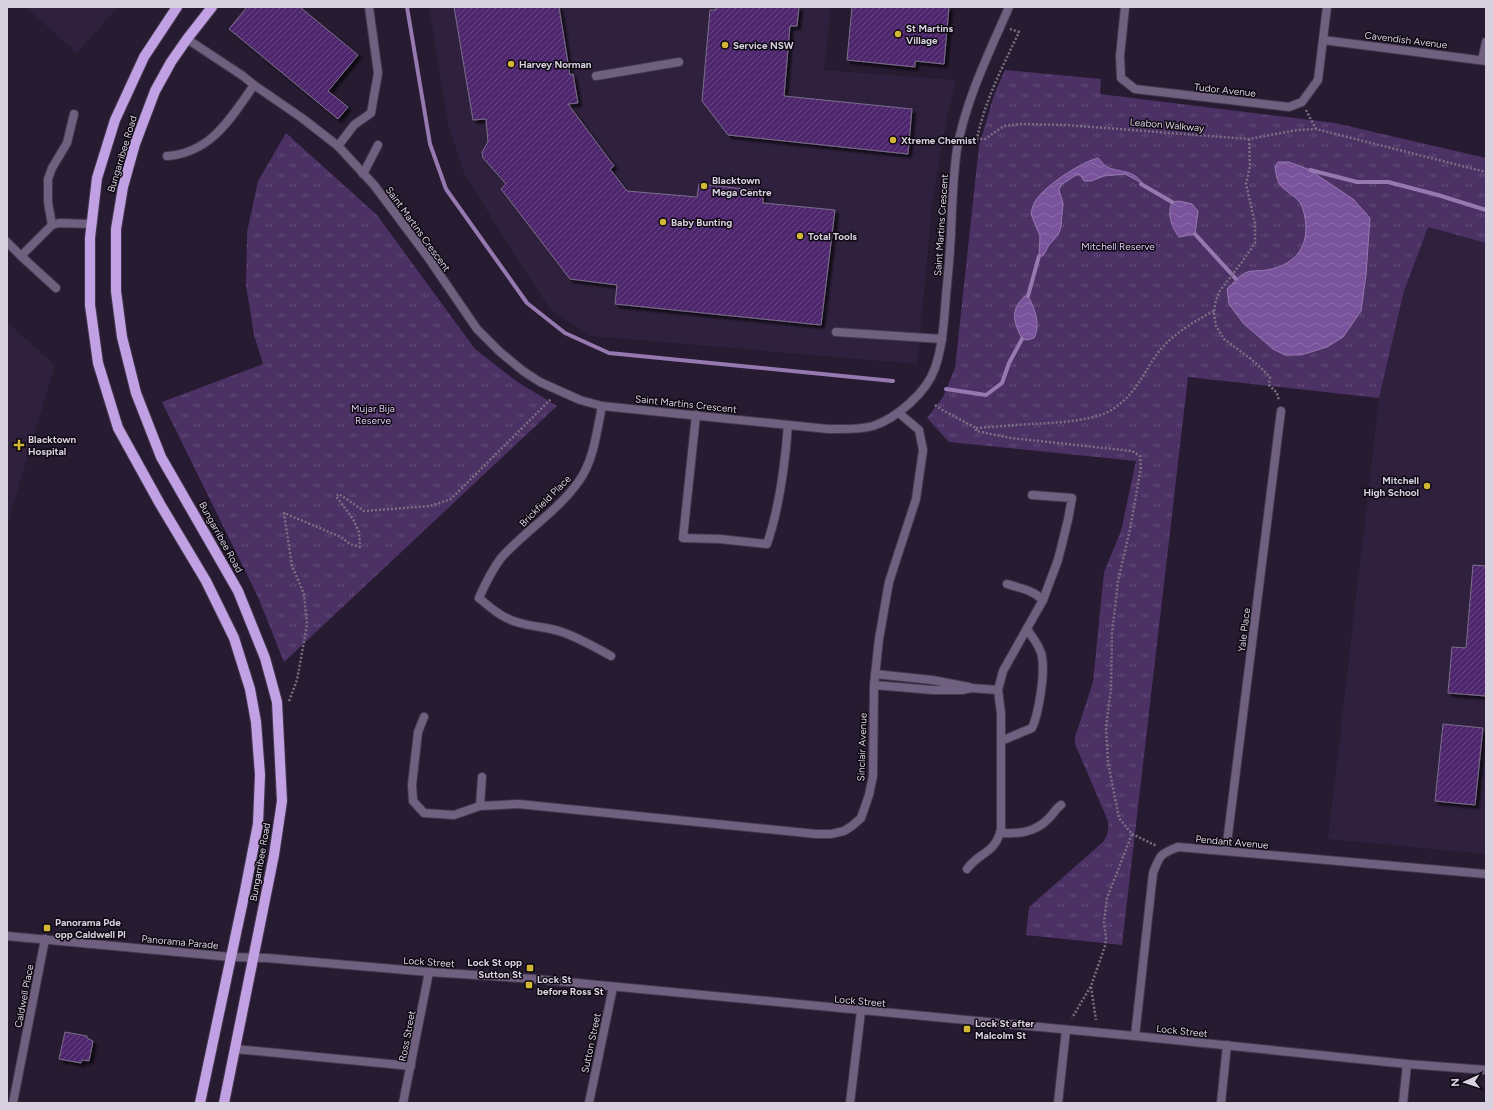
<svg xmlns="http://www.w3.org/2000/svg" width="1493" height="1110" viewBox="0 0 1493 1110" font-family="Figtree,sans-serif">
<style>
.built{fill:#2f213d}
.park{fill:url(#park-tufts)}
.water{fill:url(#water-waves);stroke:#9679b0}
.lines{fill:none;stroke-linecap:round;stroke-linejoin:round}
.stream{stroke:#9679b0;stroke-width:4}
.building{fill:url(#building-hatch);stroke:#7b6e89;filter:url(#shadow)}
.service-casing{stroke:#42384d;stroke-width:10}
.minor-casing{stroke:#42384d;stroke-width:10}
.primary-casing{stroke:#42384d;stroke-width:12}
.path{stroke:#797082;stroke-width:2.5;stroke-dasharray:2 2;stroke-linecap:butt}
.service{stroke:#706080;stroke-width:8}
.minor{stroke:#706080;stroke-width:8}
.primary{stroke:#c1a0e3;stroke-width:10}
.poi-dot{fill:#d2b736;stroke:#0d0811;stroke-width:1.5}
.labels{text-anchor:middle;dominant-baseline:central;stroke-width:3;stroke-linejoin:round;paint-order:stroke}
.poi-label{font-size:10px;font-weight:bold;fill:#d8d1e0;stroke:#0d0811;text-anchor:start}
.street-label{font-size:10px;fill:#d8d1e0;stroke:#0d0811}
.park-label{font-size:10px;fill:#decbf4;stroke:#0d0811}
</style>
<defs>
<pattern id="park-tufts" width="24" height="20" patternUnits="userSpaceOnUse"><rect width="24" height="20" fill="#4c3165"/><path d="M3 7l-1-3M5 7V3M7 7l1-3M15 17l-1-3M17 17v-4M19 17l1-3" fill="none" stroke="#654e7b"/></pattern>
<pattern id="water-waves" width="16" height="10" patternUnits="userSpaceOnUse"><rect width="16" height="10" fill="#79539b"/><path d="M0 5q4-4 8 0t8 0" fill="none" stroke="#8b6ba9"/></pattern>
<pattern id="building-hatch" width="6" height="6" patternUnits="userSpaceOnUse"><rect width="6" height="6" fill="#4e286d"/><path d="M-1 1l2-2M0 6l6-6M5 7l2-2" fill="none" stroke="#674682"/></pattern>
<filter id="shadow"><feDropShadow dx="3.5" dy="3.5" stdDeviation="1" flood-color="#0009"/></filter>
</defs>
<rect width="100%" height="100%" fill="#261b31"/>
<g class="built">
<path d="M26 7H118L77 53Z"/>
<path d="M429 7H831L824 70 956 80 948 112 933 198 917 364 591 336 550 309 517 259 464 173 448 124Z"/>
<path d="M1428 227 1486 243V854L1328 839 1379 398 1404 291Z"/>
<path d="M7 322 55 365 7 526Z"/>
</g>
<g class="park">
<path d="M1005 70 1101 79 1100 94 1335 123 1486 158V243L1428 227 1404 291 1379 398 1188 377 1122 945 1026 935 1029 907 1103 842C1108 835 1109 830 1108 821L1075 744V737L1093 682 1104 572 1121 531 1136 461 949 442 927 418 943 397 955 368 979 146 994 95Z"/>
<path d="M286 133 377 215 475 349 516 381 557 406 284 662 258 597 162 402 263 364 254 335 246 285 247 232 258 181Z"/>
</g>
<g class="water">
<path d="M1098 158C1101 161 1104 165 1107 167 1120 173 1133 169 1142 183L1125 174 1104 176 1091 181H1084L1080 175H1076L1061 185 1059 190 1063 203 1061 227 1058 235 1049 245 1043 256H1039L1040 236 1031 214C1032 207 1035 200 1040 195 1051 182 1082 162 1098 158Z"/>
<path d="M1278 162H1289L1310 170 1317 175 1353 199 1370 218 1366 275 1361 311 1343 337 1327 347 1301 355H1285L1273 349 1243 323 1229 304 1227 289C1233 283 1238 277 1245 273 1251 270 1260 271 1267 270 1300 264 1312 241 1303 209 1300 198 1289 194 1282 187 1277 183 1276 173 1275 167Z"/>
<path d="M1179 201 1192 204 1198 211 1195 234 1179 237C1171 226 1167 215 1172 202Z"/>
<path d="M1025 296H1028C1035 309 1041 325 1034 338L1027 340 1022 339C1014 322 1009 311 1025 296Z"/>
</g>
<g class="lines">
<g class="stream">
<path d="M407 7 430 144 446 189 527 303 565 333 609 353 893 381"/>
<path d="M1310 170 1357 182H1388L1438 195 1486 210"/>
<path d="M1141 184 1172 202"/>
<path d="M1195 234 1236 279"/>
<path d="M1028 296 1039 256"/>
<path d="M946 389 986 395 1002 383 1009 363 1022 339"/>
</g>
</g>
<g class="building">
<path d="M247 7H300L358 55 328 91 348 107 338 119 229 29Z"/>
<path d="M454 7H559L570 75 573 74 578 103 568 104 614 166 610 169 627 191 697 197 699 184 763 191V203L835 210 821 325 615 304 617 285 570 279 501 189 506 184 483 158 482 152 488 142 486 119 473 120Z"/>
<path d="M716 7H799L797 26H790L784 96 912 109 908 154 728 135 702 101 710 10H716Z"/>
<path d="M852 7H949L944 64 915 61V67L847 60Z"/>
<path d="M1473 565 1486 566V696L1448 693 1452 647 1466 648Z"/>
<path d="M1443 724 1483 728 1475 805 1435 801Z"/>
<path d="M65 1032 87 1036V1038L93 1041 89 1061 82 1060 81 1063 59 1059Z"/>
</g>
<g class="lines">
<g class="service-casing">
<g id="service">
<path d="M596 76 679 62"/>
<path d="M338 146 354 125 371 113 378 73 369 7"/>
<path d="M363 174 378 145"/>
<path d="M52 225 48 202V179L52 168 67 143 74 114"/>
<path d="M836 332 942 339"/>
<path d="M696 415 683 538 720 539 767 544C780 506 785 465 788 425"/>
<path d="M1007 584C1020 588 1033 590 1043 600"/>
<path d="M479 598C491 608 503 619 520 623 534 627 548 627 562 632 579 638 595 647 611 656"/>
<path d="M875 674 932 680 969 687"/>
<path d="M874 685 933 690H962L971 688 998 690"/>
<path d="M424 717 418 732 412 785 413 801 424 813 454 815 480 806 518 804"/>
<path d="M1001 741 1032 728C1039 713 1045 673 1042 657 1041 647 1032 637 1027 629"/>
<path d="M480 806 482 777"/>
<path d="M1000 833C1017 834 1035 833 1048 819 1053 815 1055 809 1061 805"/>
<path d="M967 869C980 851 994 855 1001 830V713L998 690 1003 671 1043 600 1058 560 1068 520 1072 498 1032 495"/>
<path d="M235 1049 411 1066"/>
</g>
</g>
<g class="minor-casing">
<g id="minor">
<path d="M1125 7 1120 56 1121 78 1135 89 1289 107 1302 102 1318 80 1327 7"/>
<path d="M187 39 243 76 254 85 302 118 338 146 374 185 427 256 477 329 500 352 523 371 540 382 580 400 602 406 828 429C843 429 858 430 873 426 897 418 927 392 935 368 943 345 944 320 946 296 948 275 950 254 951 233 952 205 953 176 957 149 966 99 989 53 1009 7"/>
<path d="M1323 40 1486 61"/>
<path d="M1482 60 1486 42"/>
<path d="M167 156C211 153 231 118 254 85"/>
<path d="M7 242 21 256 52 225 59 223 91 224"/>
<path d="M21 256 56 288"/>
<path d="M479 598C485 584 492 570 501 558 525 531 558 511 579 481 594 460 597 430 602 406"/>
<path d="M518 804 816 834H831L844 831 852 826 861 818 869 795 873 776 874 685 879 639 889 582 916 499 923 450 919 430 899 413"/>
<path d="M1226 851 1281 411"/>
<path d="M7 936 231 957 267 958 429 972 535 979 1135 1036 1407 1064 1486 1070"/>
<path d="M1135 1036 1153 873C1160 855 1160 854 1178 847L1486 874"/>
<path d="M13 1103 45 939"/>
<path d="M403 1103 429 972"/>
<path d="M589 1103 613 987"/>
<path d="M850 1103 861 1011"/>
<path d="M1058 1103 1066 1030"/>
<path d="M1221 1103 1227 1045"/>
<path d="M1403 1103 1407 1064"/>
</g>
</g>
<g class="primary-casing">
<g id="primary">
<path d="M177 7 144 57 115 120 97 178 90 238V305L98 363 118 428 160 504 206 581 234 638 250 689 256 722 260 775 258 824 244 896 200 1103"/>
<path d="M212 7 187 39 171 62 155 91 135 144 123 187 116 229V291L122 337 136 393 161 457 238 591 265 658 277 702 282 801 274 855 224 1103"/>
</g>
</g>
<g class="path">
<path d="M1010 29 1019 32C1002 68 985 100 977 139H985L1004 126 1022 124 1066 125 1249 139 1297 130 1316 129 1486 172"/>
<path d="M1306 110 1316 129"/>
<path d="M1249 139 1250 166 1246 184 1255 223V243L1242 262 1219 292 1215 304 1214 315 1216 326 1224 339 1251 359 1263 370 1270 377 1269 385 1277 393 1279 401"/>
<path d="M935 405 944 411 976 428V431L1011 438 1132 451 1140 456 1141 467 1130 529 1118 581 1112 634 1111 689 1106 727 1108 762 1119 818 1132 834 1107 898 1104 922 1106 938 1105 946 1091 986 1072 1018"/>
<path d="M976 428C994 427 1012 425 1031 424 1052 423 1076 422 1097 416 1106 414 1114 409 1121 403 1137 390 1145 371 1157 354 1171 335 1193 322 1214 311"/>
<path d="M289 701 297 680 307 625 304 594 292 566 284 513 341 537 350 544 360 547 359 532 353 519 336 496 339 494 364 511 430 506 451 499 551 399"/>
<path d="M1132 834 1157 846"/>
<path d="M1091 987 1096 1020"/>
</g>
<use href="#service" class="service"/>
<use href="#minor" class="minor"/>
<use href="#primary" class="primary"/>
</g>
<g class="poi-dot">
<circle cx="898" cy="34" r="4"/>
<circle cx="725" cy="45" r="4"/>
<circle cx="511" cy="64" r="4"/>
<circle cx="893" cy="140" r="4"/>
<circle cx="704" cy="186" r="4"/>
<circle cx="663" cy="222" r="4"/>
<circle cx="800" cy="236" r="4"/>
<path d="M17 439h4v4h4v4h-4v4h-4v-4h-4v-4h4z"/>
<circle cx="1427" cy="486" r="4"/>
<rect x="43" y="924" width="8" height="8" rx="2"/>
<rect x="526" y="964" width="8" height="8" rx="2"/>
<rect x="525" y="981" width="8" height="8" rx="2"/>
<rect x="963" y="1025" width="8" height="8" rx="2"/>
</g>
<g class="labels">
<g class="poi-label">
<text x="906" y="28">St Martins<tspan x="906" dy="12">Village</tspan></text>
<text x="733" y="45">Service NSW</text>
<text x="519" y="64">Harvey Norman</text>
<text x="901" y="140">Xtreme Chemist</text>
<text x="712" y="180">Blacktown<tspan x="712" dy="12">Mega Centre</tspan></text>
<text x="671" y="222">Baby Bunting</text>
<text x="808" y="236">Total Tools</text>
<text x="28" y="439">Blacktown<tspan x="28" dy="12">Hospital</tspan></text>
<text x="1419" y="480" text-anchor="end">Mitchell<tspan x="1419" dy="12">High School</tspan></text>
<text x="55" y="922">Panorama Pde<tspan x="55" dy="12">opp Caldwell Pl</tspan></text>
<text x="522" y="962" text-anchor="end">Lock St opp<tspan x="522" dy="12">Sutton St</tspan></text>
<text x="537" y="979">Lock St<tspan x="537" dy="12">before Ross St</tspan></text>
<text x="975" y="1023">Lock St after<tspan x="975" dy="12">Malcolm St</tspan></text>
</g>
<g class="street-label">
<text transform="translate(1406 40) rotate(7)">Cavendish Avenue</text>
<text transform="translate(1225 90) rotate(6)">Tudor Avenue</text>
<text transform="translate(1167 125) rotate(5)">Leabon Walkway</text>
<text transform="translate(122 154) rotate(-73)">Bungarribee Road</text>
<text transform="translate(941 225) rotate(-86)">Saint Martins Crescent</text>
<text transform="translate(418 229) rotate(54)">Saint Martins Crescent</text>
<text transform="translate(686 404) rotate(6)">Saint Martins Crescent</text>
<text transform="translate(545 501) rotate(-45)">Brickfield Place</text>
<text transform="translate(221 537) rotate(61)">Bungarribee Road</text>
<text transform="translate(1244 630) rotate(-83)">Yale Place</text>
<text transform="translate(862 747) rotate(-88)">Sinclair Avenue</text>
<text transform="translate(1232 842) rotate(5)">Pendant Avenue</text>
<text transform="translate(260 862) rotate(-80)">Bungarribee Road</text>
<text transform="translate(180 942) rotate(5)">Panorama Parade</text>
<text transform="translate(429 962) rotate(4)">Lock Street</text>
<text transform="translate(24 996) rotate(-79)">Caldwell Place</text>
<text transform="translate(860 1001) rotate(5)">Lock Street</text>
<text transform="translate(1182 1031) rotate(6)">Lock Street</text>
<text transform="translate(407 1036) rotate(-79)">Ross Street</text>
<text transform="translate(591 1043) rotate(-78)">Sutton Street</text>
</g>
<g class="park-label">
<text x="1118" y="246">Mitchell Reserve</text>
<text x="373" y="408">Mujar Bija<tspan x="373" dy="12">Reserve</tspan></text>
</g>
</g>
<rect width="1493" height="1110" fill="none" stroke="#d8d1e0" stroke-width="16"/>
<g transform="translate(1465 1082) rotate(267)" stroke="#0d0811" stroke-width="3" paint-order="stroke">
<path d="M0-3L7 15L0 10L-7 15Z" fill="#d8d1e0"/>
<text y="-6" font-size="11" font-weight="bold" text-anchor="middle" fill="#d8d1e0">N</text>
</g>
</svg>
